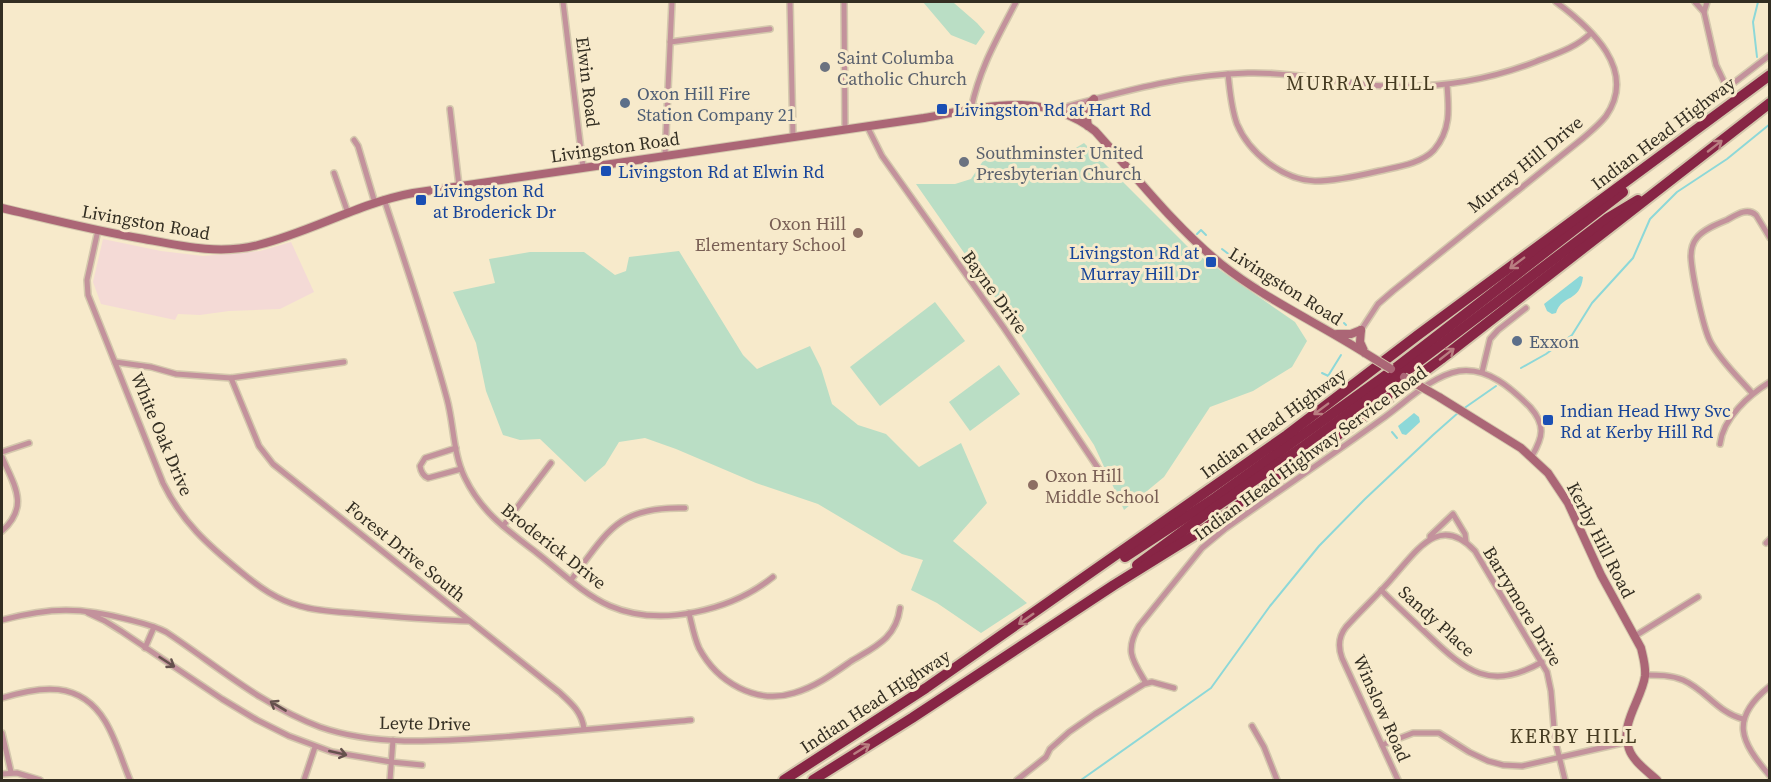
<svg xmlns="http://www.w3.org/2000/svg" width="1771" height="782" viewBox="0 0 1771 782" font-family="'Source Serif 4',serif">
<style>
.industrial{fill:#f4dad6}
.green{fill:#badec5}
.water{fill:#8dd8d8}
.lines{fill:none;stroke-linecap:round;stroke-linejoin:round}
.stream{stroke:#8dd8d8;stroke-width:2}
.street-casing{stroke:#d4c8ad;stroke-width:8}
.secondary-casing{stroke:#d4c8ad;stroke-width:10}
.highway-casing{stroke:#d4c8ad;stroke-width:14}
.street{stroke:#c3929c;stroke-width:5}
.secondary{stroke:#ab6676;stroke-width:8}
.highway{stroke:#872545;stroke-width:10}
.secondary-bridge-casing{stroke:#d4c8ad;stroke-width:10;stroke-linecap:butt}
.secondary-bridge{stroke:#ab6676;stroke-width:8}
.oneway{stroke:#b97e81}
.oneway2{stroke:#65514d}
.worship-dot{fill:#6b7280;stroke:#f7eacb;stroke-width:2}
.service-dot{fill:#5c6f8a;stroke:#f7eacb;stroke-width:2}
.transit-dot{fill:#1a4fb4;stroke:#f7eacb;stroke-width:2}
.education-dot{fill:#8d6e63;stroke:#f7eacb;stroke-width:2}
.labels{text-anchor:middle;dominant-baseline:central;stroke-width:6;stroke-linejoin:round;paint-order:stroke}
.worship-label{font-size:18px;fill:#5b616d;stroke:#f7eacb;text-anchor:start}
.street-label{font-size:18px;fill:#332e22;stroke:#f7eacb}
.service-label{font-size:18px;fill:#4e5e75;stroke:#f7eacb;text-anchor:start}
.transit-label{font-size:18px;fill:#164399;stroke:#f7eacb;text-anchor:start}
.education-label{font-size:18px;fill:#785e54;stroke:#f7eacb;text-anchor:end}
.neighbourhood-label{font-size:20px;letter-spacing:1.5px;fill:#453b21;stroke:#f7eacb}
</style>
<rect width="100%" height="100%" fill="#f7eacb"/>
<path class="industrial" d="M103 239 161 251 203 256 260 251 291 242 314 292 280 309 229 311 200 315 178 314 175 320 101 304 93 282Z"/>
<g class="green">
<path d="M923 2H954V3L977 23 985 32 976 45 951 35Z"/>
<path d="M1084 143 1191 250 1295 322 1307 341 1292 367 1253 391 1210 407 1164 477 1124 510 1094 445 1011 320 916 184H955L971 179 983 161 997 152 1052 162Z"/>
<path d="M679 251 743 355 757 369 810 346 821 368 832 404 858 425 886 434 919 467 961 443 987 503 953 541 1027 603 981 633 937 603 911 590 923 560 902 554 818 504 756 483 676 449 645 438 619 442 605 465 585 482 540 439 520 440 503 435 486 391 476 343 453 292 495 283 489 259 530 252H584L615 275 626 271 629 257Z"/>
<path d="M935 302 965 341 880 406 850 367Z"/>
<path d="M999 365 1020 394 970 431 949 402Z"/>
</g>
<g class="water">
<path d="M1580 276 1583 277C1580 303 1562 294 1556 313L1552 314 1547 311 1544 304Z"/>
<path d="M1414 413 1419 417 1420 422 1406 435 1402 434 1398 426Z"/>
</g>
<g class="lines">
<g class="stream">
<path d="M1757 57 1753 22 1758 2"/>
<path d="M1197 234 1201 230 1206 235"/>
<path d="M1222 249 1235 259"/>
<path d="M1245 266 1254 273"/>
<path d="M1263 277 1285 292"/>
<path d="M1293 297 1299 299"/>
<path d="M1309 305 1324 313"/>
<path d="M1344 323 1346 325"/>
<path d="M1521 368 1546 354 1572 335 1592 303 1633 258 1650 219 1677 192 1727 159 1770 124"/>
<path d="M1322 373 1337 380"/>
<path d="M1328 376 1341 355"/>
<path d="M1463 409 1496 386"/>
<path d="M1392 432 1397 438"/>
<path d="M1081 780 1211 688 1270 606 1319 546 1365 499 1433 435 1459 412"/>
</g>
<g class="street-casing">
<g id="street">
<path d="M563 2 583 167"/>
<path d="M790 2 793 137"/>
<path d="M844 2 845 129"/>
<path d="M1695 2 1704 12 1716 65 1727 88"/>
<path d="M1704 12 1707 2"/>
<path d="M670 42 770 29"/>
<path d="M1228 74C1230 91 1231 108 1237 124 1249 153 1283 180 1315 181 1336 181 1358 176 1379 171 1396 167 1421 164 1434 150 1451 130 1449 109 1447 85"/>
<path d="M450 109 459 186"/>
<path d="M971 109C980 67 997 39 1016 2"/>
<path d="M1064 112 1065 107C1125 91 1186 74 1248 73 1287 72 1331 81 1370 85 1426 90 1483 82 1535 62 1555 54 1576 48 1591 33"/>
<path d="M1688 118 1770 55"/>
<path d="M867 126 882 156 1004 328 1102 474"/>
<path d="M354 140 358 146 375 203"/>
<path d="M665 155 672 2"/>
<path d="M334 173 348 213"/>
<path d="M384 199C406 266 429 332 447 399 454 425 453 454 465 478 482 513 507 530 537 553 560 571 583 594 610 606 661 628 732 610 773 577"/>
<path d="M98 230 87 280 88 295 163 483C182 522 208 545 241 572 259 587 277 600 300 606 320 612 342 612 363 614 399 617 433 620 469 621"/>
<path d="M1361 330 1378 304 1393 291 1582 139C1590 132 1599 125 1606 116 1638 70 1591 28 1556 2"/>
<path d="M115 362 151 367 176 374 231 378 344 362"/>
<path d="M1482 372 1490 339 1498 330 1526 308"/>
<path d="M231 378 259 446 273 464 559 692C571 703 582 712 584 729"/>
<path d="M1752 393C1738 377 1721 361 1711 343 1703 329 1692 274 1691 257 1691 251 1692 244 1696 239 1702 230 1717 224 1727 220 1736 215 1747 207 1756 215L1770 238"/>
<path d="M1720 444C1723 418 1749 395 1770 382"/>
<path d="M456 448 425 458 420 466C421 472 423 476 428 478L461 469"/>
<path d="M2 452 29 443"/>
<path d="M2 457C14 485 30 506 2 531"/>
<path d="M503 526 551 463"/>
<path d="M1430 538V536L1453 514 1465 534 1466 542"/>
<path d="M1766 543 1770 539"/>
<path d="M571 580C608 531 618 506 685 508"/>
<path d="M1381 590C1396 605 1412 620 1428 635 1466 671 1490 692 1542 662"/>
<path d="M88 613 105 621 121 631 222 699 257 720 289 736 332 752 391 762 422 765"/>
<path d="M689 613C692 625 694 637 699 648 717 682 756 705 794 693 815 687 833 674 850 662 874 647 896 639 900 608"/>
<path d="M2 620C51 607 81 607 130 620 142 623 155 626 166 632 216 665 263 706 320 727 377 747 442 741 501 737 564 732 627 726 691 720"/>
<path d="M1635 636 1698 597"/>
<path d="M145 648 154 627"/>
<path d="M1645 675C1658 675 1671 675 1683 680 1706 690 1718 713 1743 719"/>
<path d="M1146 683C1133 661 1124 651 1139 626L1202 548 1225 529C1277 492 1331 456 1382 419 1405 403 1431 376 1459 371 1488 367 1511 388 1530 407 1546 425 1543 437 1532 456"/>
<path d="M1770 686C1729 719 1740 741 1770 776"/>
<path d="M2 698C40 686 80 680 105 721 116 739 122 761 130 780"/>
<path d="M1252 726 1264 747 1277 780"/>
<path d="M2 733 11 772"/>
<path d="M1382 745 1413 733H1439L1469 752 1488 761 1503 765 1522 766 1627 742"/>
<path d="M2 774 17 773 40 780"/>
<path d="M304 780 315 747"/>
<path d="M390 780 393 740"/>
<path d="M1017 780 1046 757 1050 749 1069 732 1095 714 1144 684 1152 682 1174 688"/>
<path d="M1398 780 1342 658C1338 647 1338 637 1346 627 1361 610 1379 594 1394 576 1418 549 1440 514 1475 551L1547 672 1551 691 1555 740 1565 780"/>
</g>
</g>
<g class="secondary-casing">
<g id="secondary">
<path d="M1088 126C1086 115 1085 106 1094 99"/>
<path d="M2 208C49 219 96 231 144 239 181 246 220 255 258 245 311 232 359 203 413 193L924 118C985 107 1042 90 1095 131 1136 176 1173 225 1221 264 1265 299 1318 323 1365 353"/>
<path d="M1361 330 1360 342 1365 353"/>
<path d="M1337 334H1351L1361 330"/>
<path d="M1439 397 1521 448 1548 473 1568 503 1601 575 1641 648C1643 657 1646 666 1645 676 1642 699 1619 724 1629 749 1633 761 1647 771 1657 780"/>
</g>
</g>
<g class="highway-casing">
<g id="highway">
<path d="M1125 557 1212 500 1393 370 1623 192"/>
<path d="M1137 565 1217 506 1304 446 1401 375 1608 218 1638 200"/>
<path d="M784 780 926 688 1287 435 1418 335 1770 75"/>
<path d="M813 780 912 718 1114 585 1204 529 1304 460 1441 359 1770 103"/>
</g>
</g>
<use href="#street" class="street"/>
<use href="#secondary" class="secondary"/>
<use href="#highway" class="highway"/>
<g class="secondary-bridge-casing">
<g id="secondary-bridge">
<path d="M1365 353 1391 369"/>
<path d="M1404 377 1439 397"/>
</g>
</g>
<use href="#secondary-bridge" class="secondary-bridge"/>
</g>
<defs><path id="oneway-shaft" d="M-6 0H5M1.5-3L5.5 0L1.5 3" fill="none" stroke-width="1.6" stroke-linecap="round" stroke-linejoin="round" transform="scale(1.5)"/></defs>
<g class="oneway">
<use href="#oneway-shaft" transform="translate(1715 146) rotate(-38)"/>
<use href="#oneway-shaft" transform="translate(1517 263) rotate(143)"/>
<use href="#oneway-shaft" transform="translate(1447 354) rotate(-38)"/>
<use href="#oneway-shaft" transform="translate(1321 409) rotate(143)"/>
<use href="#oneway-shaft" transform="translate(1026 619) rotate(145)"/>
<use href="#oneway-shaft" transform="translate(862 749) rotate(-32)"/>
</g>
<g class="oneway2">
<use href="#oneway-shaft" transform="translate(167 662) rotate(33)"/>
<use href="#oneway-shaft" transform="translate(278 706) rotate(-149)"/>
<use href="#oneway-shaft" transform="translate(338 753) rotate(13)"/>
</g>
<g class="worship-dot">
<circle cx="825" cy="67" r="6"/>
<circle cx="964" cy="162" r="6"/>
</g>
<g class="service-dot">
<circle cx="625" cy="103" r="6"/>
<circle cx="1517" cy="341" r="6"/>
</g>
<g class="transit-dot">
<rect x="936" y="103" width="12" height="12" rx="3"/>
<rect x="600" y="165" width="12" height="12" rx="3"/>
<rect x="415" y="194" width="12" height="12" rx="3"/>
<rect x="1205" y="256" width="12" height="12" rx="3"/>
<rect x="1542" y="414" width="12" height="12" rx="3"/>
</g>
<g class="education-dot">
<circle cx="858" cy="233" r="6"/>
<circle cx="1033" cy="485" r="6"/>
</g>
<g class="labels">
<g class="worship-label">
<text x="837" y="57">Saint Columba<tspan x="837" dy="21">Catholic Church</tspan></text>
<text x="976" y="152">Southminster United<tspan x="976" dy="21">Presbyterian Church</tspan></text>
</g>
<g class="street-label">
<text transform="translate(588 82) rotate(83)">Elwin Road</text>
<text transform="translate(1663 133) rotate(-37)">Indian Head Highway</text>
<text transform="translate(615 147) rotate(-8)">Livingston Road</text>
<text transform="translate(1525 164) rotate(-39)">Murray Hill Drive</text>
<text transform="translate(146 222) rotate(10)">Livingston Road</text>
<text transform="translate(1286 286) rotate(32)">Livingston Road</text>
<text transform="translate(995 292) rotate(54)">Bayne Drive</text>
<text transform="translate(1273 423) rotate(-36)">Indian Head Highway</text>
<text transform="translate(162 434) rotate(67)">White Oak Drive</text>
<text transform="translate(1310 453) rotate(-36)">Indian Head Highway Service Road</text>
<text transform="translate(1601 540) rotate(63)">Kerby Hill Road</text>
<text transform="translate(554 546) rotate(38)">Broderick Drive</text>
<text transform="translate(406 551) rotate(39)">Forest Drive South</text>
<text transform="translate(1523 606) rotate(59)">Barrymore Drive</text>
<text transform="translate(1437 621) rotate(42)">Sandy Place</text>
<text transform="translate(875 701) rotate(-33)">Indian Head Highway</text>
<text transform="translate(1382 708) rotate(66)">Winslow Road</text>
<text transform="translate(425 723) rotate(1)">Leyte Drive</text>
</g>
<g class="service-label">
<text x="637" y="93">Oxon Hill Fire<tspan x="637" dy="21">Station Company 21</tspan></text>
<text x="1529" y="341">Exxon</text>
</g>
<g class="transit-label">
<text x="954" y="109">Livingston Rd at Hart Rd</text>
<text x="618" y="171">Livingston Rd at Elwin Rd</text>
<text x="433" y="190">Livingston Rd<tspan x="433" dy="21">at Broderick Dr</tspan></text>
<text x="1199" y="252" text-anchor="end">Livingston Rd at<tspan x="1199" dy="21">Murray Hill Dr</tspan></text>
<text x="1560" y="410">Indian Head Hwy Svc<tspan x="1560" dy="21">Rd at Kerby Hill Rd</tspan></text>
</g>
<g class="education-label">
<text x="846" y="223">Oxon Hill<tspan x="846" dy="21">Elementary School</tspan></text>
<text x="1045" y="475" text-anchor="start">Oxon Hill<tspan x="1045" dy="21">Middle School</tspan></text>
</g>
<g class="neighbourhood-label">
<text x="1361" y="83">MURRAY HILL</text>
<text x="1574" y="736">KERBY HILL</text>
</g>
</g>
<rect width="1771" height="782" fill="none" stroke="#332e22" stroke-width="6"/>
</svg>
